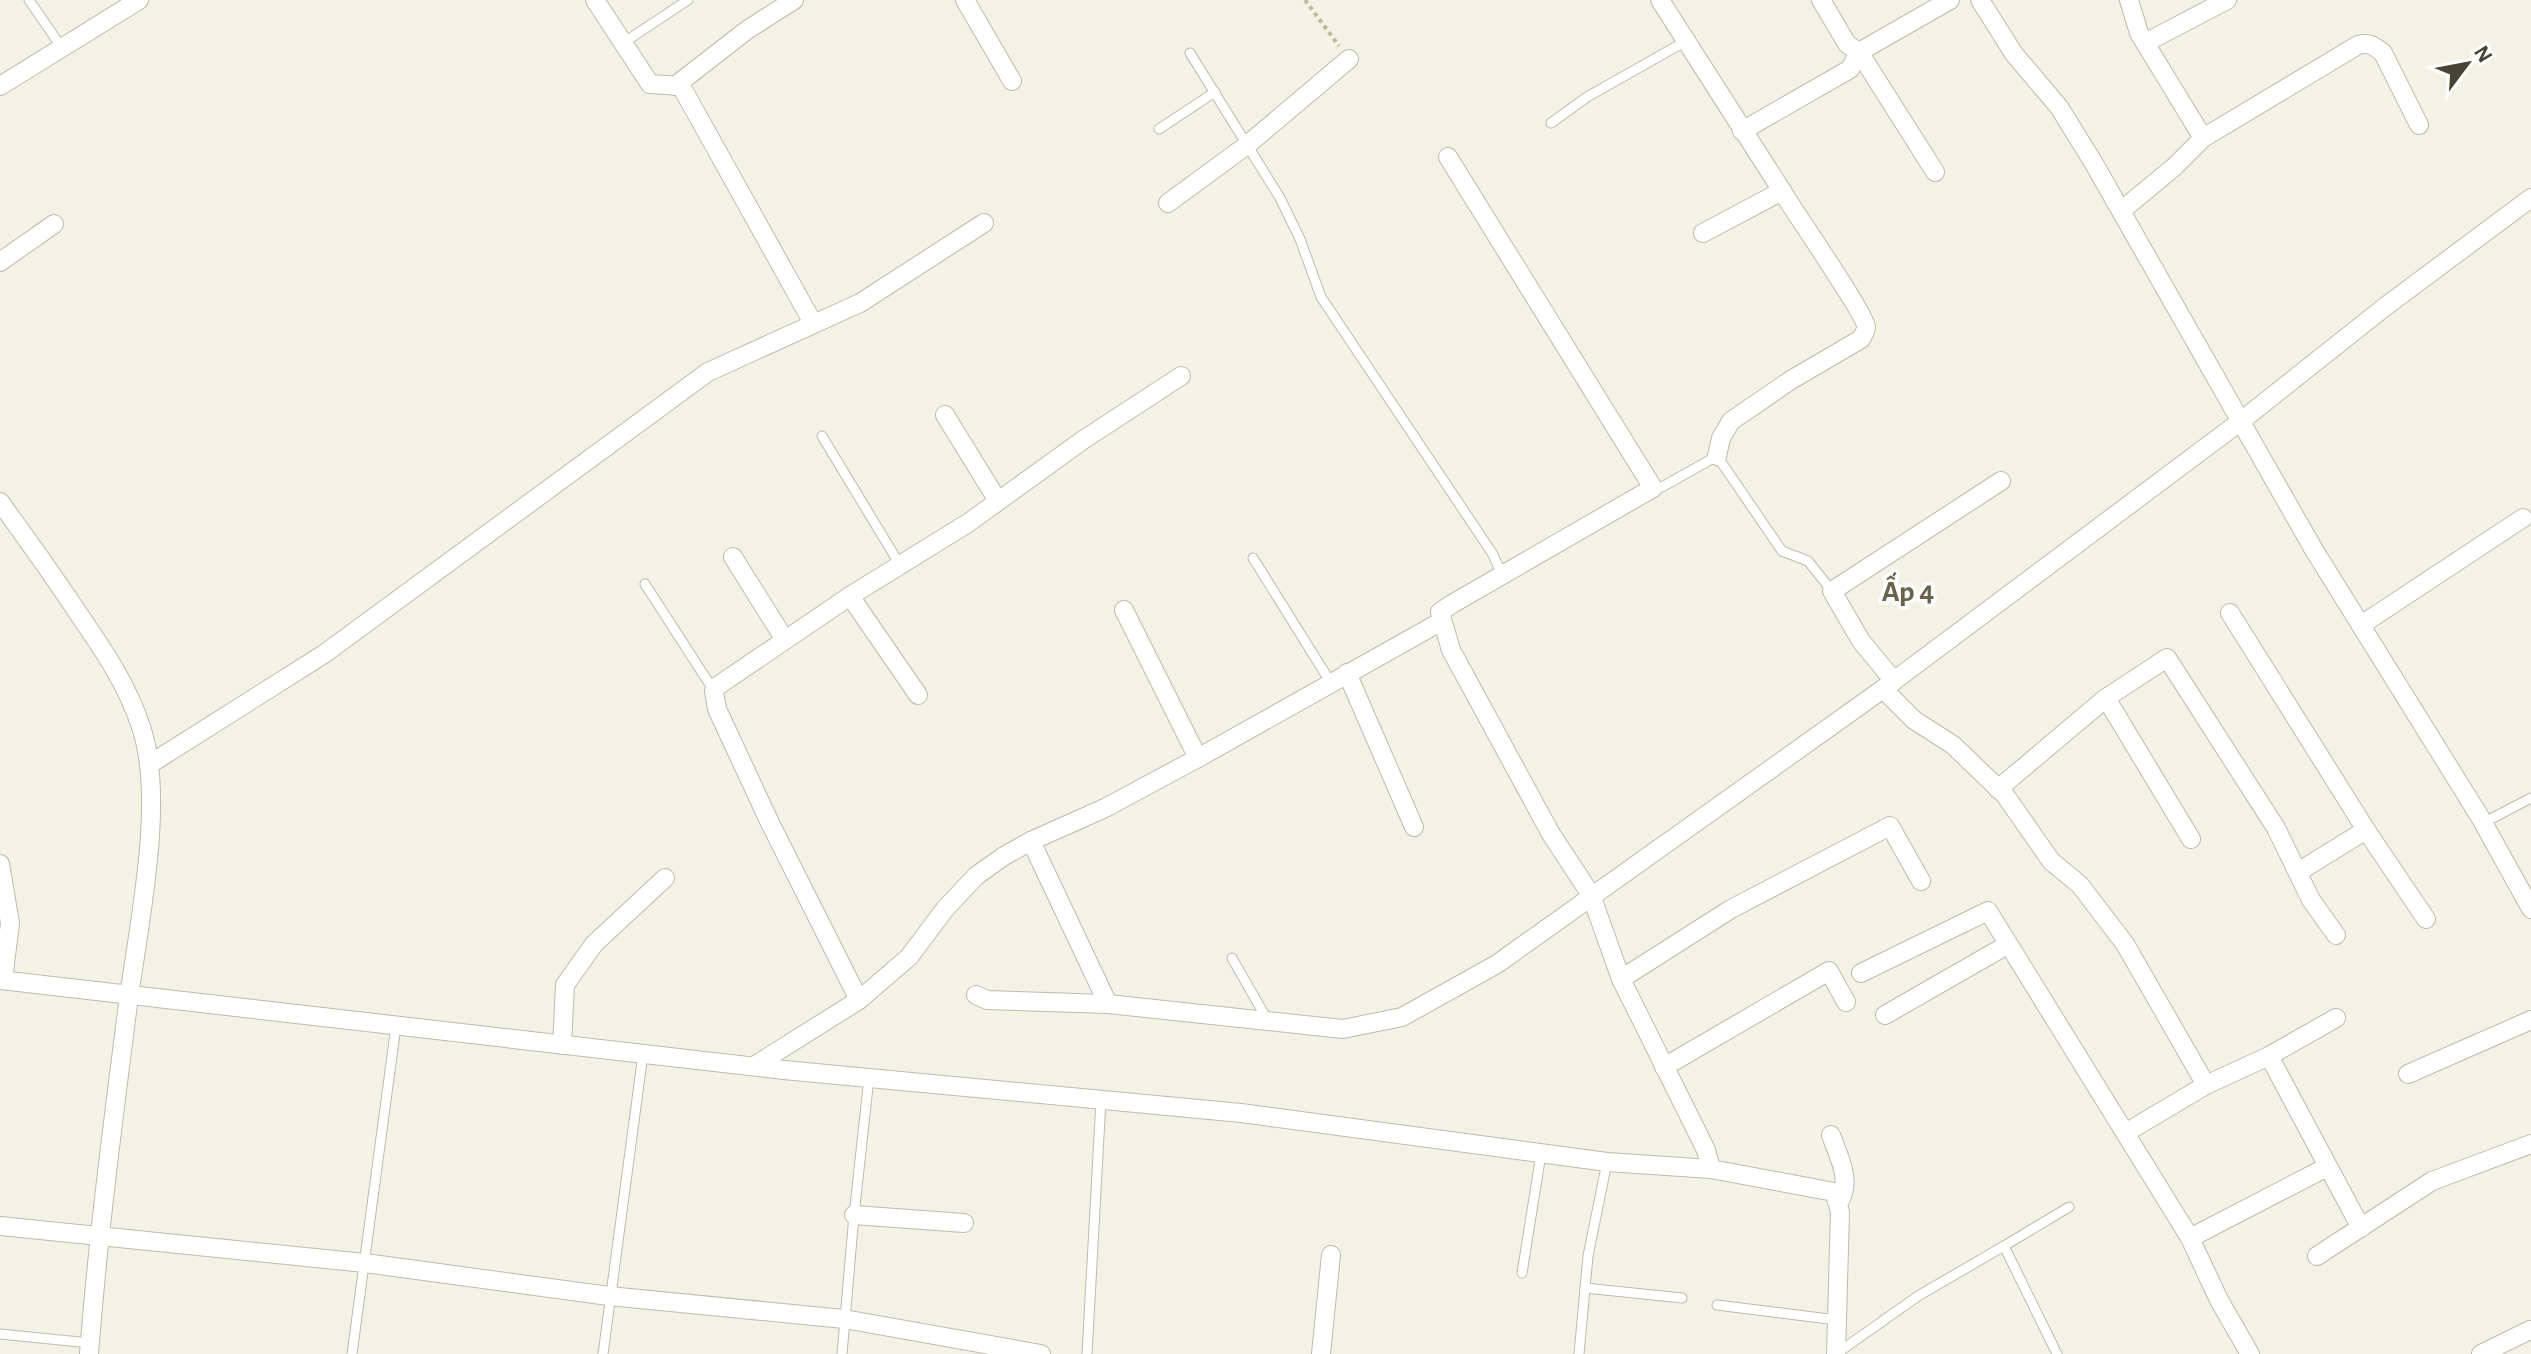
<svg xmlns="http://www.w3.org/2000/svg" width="2531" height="1354" viewBox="0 0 2531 1354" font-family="'Alegreya Sans',sans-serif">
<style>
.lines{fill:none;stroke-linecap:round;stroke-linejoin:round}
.lane-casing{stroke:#bfbba9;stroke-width:11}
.street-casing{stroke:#bfbba9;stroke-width:20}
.path{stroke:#c1ba9a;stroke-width:4;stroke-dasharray:4 4;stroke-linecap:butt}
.lane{stroke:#fff;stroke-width:9}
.street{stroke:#fff;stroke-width:18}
.labels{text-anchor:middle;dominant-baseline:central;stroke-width:7;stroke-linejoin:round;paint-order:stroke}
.neighbourhood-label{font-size:30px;font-weight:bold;fill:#6a634c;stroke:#fff}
</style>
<rect width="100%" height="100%" fill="#f4f2e7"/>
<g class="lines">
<g class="lane-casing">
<g id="lane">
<path d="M29 0 62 48"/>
<path d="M623 43 688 0"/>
<path d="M1190 53 1280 198 1300 239 1321 297 1492 553 1503 576"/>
<path d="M1551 123 1587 97 1686 41"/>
<path d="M1159 129 1215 92"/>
<path d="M822 436 900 565"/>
<path d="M1653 488 1662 487 1717 456 1782 551 1808 561 1832 591"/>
<path d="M1253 558 1331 683"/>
<path d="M645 584 714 691"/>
<path d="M2483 823 2531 798"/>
<path d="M1232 958 1268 1021"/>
<path d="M2004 1246 2069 1207"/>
<path d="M1522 1273 1541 1154"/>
<path d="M1585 1288 1682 1298"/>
<path d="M1717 1305 1837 1320"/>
<path d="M0 1334 90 1343"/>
<path d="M352 1354 396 1026"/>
<path d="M603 1354 643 1054"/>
<path d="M842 1354 854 1215 869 1078"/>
<path d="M1087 1354 1101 1100"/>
<path d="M1579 1354 1588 1256 1607 1162"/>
<path d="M1836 1354 1918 1296 2004 1246 2057 1354"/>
</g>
</g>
<g class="street-casing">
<g id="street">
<path d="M595 0 650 84 681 86 813 323"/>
<path d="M965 0 1012 81"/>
<path d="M1660 0 1782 191 1703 233"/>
<path d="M1821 0 1847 44 1859 52 1950 0"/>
<path d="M1980 0 2014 54 2059 107 2093 162 2314 550 2480 817 2531 909"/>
<path d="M2129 0 2139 33 2203 138"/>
<path d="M2145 43 2227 0"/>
<path d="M0 86 139 0"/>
<path d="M675 86 747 30 794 0"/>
<path d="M1742 131 1850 69 1859 52 1935 172"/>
<path d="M1448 157 1653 488 1452 604 1440 612 1451 650 1551 834 1591 895 1621 979 1706 1150 1711 1169"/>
<path d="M1168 203 1247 145 1349 59"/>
<path d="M2121 211 2174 167 2203 138 2358 45C2370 42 2374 46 2383 53L2419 125"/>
<path d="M0 262 54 224"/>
<path d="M945 415 998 501"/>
<path d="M1717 456 1721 438 1731 421 1791 380 1861 339C1863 335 1866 331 1866 327 1866 315 1793 210 1782 191"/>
<path d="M0 502C27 539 54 577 80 616 104 651 128 686 141 727 166 800 138 927 128 1004 113 1121 98 1237 89 1354"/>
<path d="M733 557 785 640"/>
<path d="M850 596 918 695"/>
<path d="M1124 610 1198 758"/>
<path d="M2230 613 2366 830 2426 919"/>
<path d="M2361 625 2523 518"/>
<path d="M1347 673 1414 827"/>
<path d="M1894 681 1861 641 1832 591 2001 481"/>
<path d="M1883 689 1914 720 1953 745 2005 795 2051 861 2080 885 2125 944 2206 1085 2127 1132"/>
<path d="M2106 698 2191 839"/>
<path d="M150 764 324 654 708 372 860 303 984 223"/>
<path d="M1998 789 2106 698 2167 658 2276 828 2311 900 2336 935"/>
<path d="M1031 841 1108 1004"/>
<path d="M0 864 10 923 3 980"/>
<path d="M2298 872 2366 830"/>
<path d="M1861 973 1988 911 2190 1238 2219 1300 2250 1354"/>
<path d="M1621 979 1731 909 1890 826 1921 881"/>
<path d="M0 980 784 1070 1241 1113 1607 1162 1711 1169 1834 1192 1840 1212 1836 1354"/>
<path d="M976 995 987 1000 1108 1004 1343 1029 1402 1017 1497 964 1883 689 2241 421 2386 306 2531 198"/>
<path d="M859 1000 770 823 717 709 714 691 716 687 850 596 968 523 1083 440 1181 376"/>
<path d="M1885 1015 2007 945"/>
<path d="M562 1045 565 985 594 944 665 878"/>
<path d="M2269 1056 2361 1228"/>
<path d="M754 1066 859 1000 909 957 945 909 976 876 1004 856 1031 841 1105 808 1198 758 1442 621"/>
<path d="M1664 1067 1829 971 1846 1002"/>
<path d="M2408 1074 2531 1020"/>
<path d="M2206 1085 2269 1056 2336 1018"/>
<path d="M1831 1135C1839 1158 1853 1181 1838 1204"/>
<path d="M854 1215 964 1223"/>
<path d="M0 1226 365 1263 609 1296 844 1319 1041 1354"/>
<path d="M2190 1238 2327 1167"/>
<path d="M2317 1256 2432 1181 2531 1144"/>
<path d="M1321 1354 1331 1255"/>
<path d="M2481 1354 2530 1330"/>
</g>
</g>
<path class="path" d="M1305 0 1339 46"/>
<use href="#lane" class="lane"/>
<use href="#street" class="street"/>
</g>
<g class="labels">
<g class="neighbourhood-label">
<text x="1908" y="592">Ấp 4</text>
</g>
</g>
<g transform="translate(2467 64) rotate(58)" stroke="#ffffff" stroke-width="6" paint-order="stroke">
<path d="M0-6L14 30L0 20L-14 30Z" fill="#474335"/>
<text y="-12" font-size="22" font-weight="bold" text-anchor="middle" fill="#474335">N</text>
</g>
</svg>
